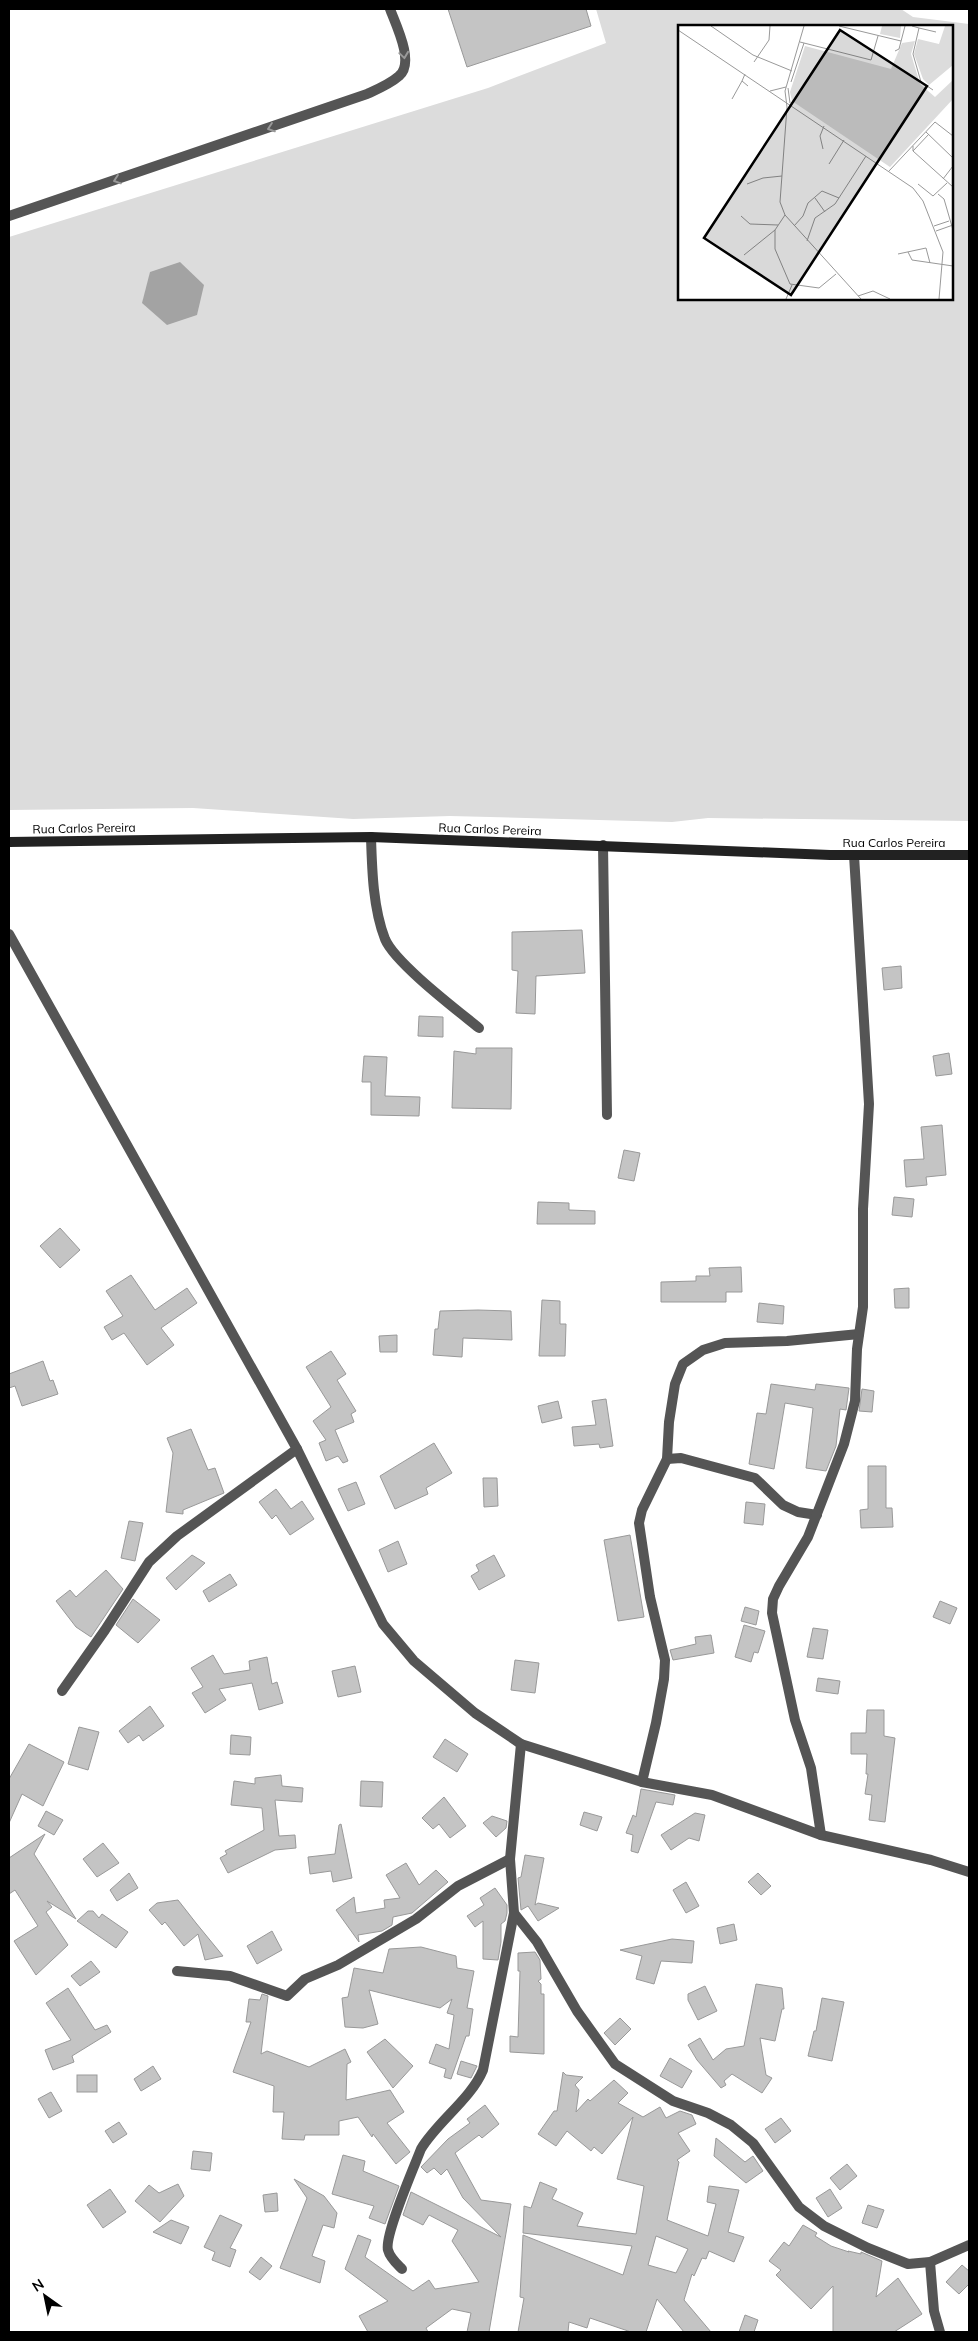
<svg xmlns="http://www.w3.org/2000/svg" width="978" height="2341" viewBox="0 0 978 2341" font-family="Mulish,sans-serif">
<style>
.green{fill:#dcdcdc;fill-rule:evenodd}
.water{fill:#a3a3a3}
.building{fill:#c4c4c4;stroke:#999;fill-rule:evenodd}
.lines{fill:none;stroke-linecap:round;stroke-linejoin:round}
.service{stroke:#555;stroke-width:10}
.minor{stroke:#555;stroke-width:10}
.secondary{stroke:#222;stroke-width:10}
.oneway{stroke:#999}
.labels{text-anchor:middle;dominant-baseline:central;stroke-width:5;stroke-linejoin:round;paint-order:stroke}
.street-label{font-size:12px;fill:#000;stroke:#fff}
.inset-road{fill:none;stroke:#999;stroke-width:1}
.view{fill:#000;fill-opacity:0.15;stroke:#000;stroke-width:2.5}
.inset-edge{fill:none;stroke:#000;stroke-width:2.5}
</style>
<rect width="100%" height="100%" fill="#fff"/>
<path class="green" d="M596 9H901L913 17 969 24V821L708 818 672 822 450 816 353 819 193 808 9 810V237L488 88 606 43ZM679 26H952V299H679Z"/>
<path class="water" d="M180 262 204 285 197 315 167 325 142 303 150 272Z"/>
<g class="building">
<path d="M448 9H586L591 26 467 67Z"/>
<path d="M582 930 585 973 536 976 535 1014 516 1013 518 971 512 970V932Z"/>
<path d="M901 966 902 988 884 990 882 968Z"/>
<path d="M419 1016 443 1017V1037L418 1036Z"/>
<path d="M476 1048H512L511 1109 452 1108 454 1051 476 1054Z"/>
<path d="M949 1053 952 1074 936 1076 933 1056Z"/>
<path d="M364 1056 387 1057 385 1096 420 1097 419 1116 371 1115V1082H362Z"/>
<path d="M942 1125 946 1175 926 1177 927 1185 906 1187 904 1160 924 1159 921 1127Z"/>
<path d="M624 1150 640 1153 634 1181 618 1178Z"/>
<path d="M894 1197 914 1199 912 1217 892 1215Z"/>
<path d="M538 1202 569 1203V1210L595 1211V1224H537Z"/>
<path d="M60 1228 80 1250 60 1268 40 1246Z"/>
<path d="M741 1267 742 1292H726V1302H661V1282L696 1281V1276H710L709 1268Z"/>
<path d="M131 1275 155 1310 187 1288 197 1303 161 1328 174 1345 147 1365 124 1333 112 1340 104 1327 123 1316 106 1291Z"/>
<path d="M909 1288V1308H895L894 1289Z"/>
<path d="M542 1300 560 1301V1324H566L565 1356H539Z"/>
<path d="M759 1303 784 1306 783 1324 757 1322Z"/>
<path d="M478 1310 511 1311 512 1340 463 1338 462 1357 433 1355 435 1329H438L440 1311Z"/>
<path d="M397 1335V1352H380L379 1336Z"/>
<path d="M331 1351 346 1374 337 1380 356 1411 351 1414 354 1422 335 1430 348 1461 343 1463 338 1456 326 1461 319 1443 326 1440 313 1421 331 1407 306 1367Z"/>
<path d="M43 1361 50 1381 53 1380 58 1394 22 1406 15 1386 9 1388V1374Z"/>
<path d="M771 1384 815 1390 816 1384 849 1388 846 1410 840 1409 836 1446 826 1471 806 1468 813 1408 785 1403 774 1469 749 1464 757 1413 766 1414Z"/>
<path d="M862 1389 874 1391 872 1412 859 1411Z"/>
<path d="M606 1399 613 1446 600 1448 599 1444 574 1446 572 1427 596 1425 592 1401Z"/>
<path d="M558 1401 562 1418 542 1423 538 1406Z"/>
<path d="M191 1429 208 1470 215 1468 224 1493 183 1510V1514L166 1512 173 1453 167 1438Z"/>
<path d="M434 1443 452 1473 426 1488 428 1494 395 1509 380 1476Z"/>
<path d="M868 1466H886V1508H892L893 1527 861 1528 860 1510 868 1509Z"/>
<path d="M483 1478H497L498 1506 484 1507Z"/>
<path d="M356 1482 365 1504 348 1511 338 1489Z"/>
<path d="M276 1489 291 1509 302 1501 314 1519 290 1535 276 1515 272 1519 259 1502Z"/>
<path d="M746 1502 765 1504 763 1525 744 1523Z"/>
<path d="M129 1521 143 1523 135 1561 121 1558Z"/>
<path d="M630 1535 644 1617 618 1621 604 1540Z"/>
<path d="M398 1541 407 1564 388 1572 379 1550Z"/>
<path d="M192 1555 205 1563 176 1590 166 1578Z"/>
<path d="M494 1555 505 1576 479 1590 471 1576 479 1571 476 1565Z"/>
<path d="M106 1570 123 1589 91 1637 76 1627 56 1601 70 1590 76 1597Z"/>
<path d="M230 1574 237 1585 209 1602 203 1591Z"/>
<path d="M133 1599 160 1620 138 1643 116 1625Z"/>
<path d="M940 1601 957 1608 950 1624 933 1617Z"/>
<path d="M745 1607 759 1611 756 1625 741 1621Z"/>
<path d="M744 1625 765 1631 758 1653 754 1652 751 1662 735 1657Z"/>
<path d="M813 1628 828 1630 823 1659 807 1657Z"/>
<path d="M711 1635 714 1653 673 1660 670 1650 696 1644 695 1637Z"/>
<path d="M213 1655 224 1674 250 1670 249 1661 267 1657 272 1684 277 1682 283 1703 259 1710 252 1683 219 1689 226 1700 205 1713 192 1693 203 1687 191 1668Z"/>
<path d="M515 1660 539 1663 535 1693 511 1690Z"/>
<path d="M355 1666 361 1692 338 1697 332 1671Z"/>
<path d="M818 1678 840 1681 838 1694 816 1691Z"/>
<path d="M150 1706 164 1726 143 1741 139 1735 128 1743 119 1731Z"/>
<path d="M867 1710H884V1736L895 1738 885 1822 869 1820 872 1795 865 1794 868 1774H866L867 1754H851V1733H866Z"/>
<path d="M79 1727 99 1732 88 1770 68 1764Z"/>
<path d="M231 1735 251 1737 250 1755 230 1754Z"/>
<path d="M445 1739 468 1754 457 1772 433 1757Z"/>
<path d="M29 1744 64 1762 43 1806 22 1794 9 1823V1779Z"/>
<path d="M281 1775 282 1786 303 1788 302 1802 275 1800 279 1836 295 1835 296 1848 275 1850 228 1873 220 1858 227 1854 225 1851 264 1830 262 1808 231 1805 234 1781 255 1784V1778Z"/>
<path d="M361 1781 383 1782 382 1807 360 1806Z"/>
<path d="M641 1789 675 1795 673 1805 656 1802 638 1853 631 1851 633 1835 626 1833 633 1815 636 1817Z"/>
<path d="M444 1797 466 1826 450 1838 439 1824 433 1829 422 1818Z"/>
<path d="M46 1811 63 1820 54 1835 38 1826Z"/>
<path d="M584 1812 602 1817 597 1831 580 1825Z"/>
<path d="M695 1813 705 1815 699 1841 689 1838 671 1850 661 1835Z"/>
<path d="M492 1816 507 1821 506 1828 496 1837 483 1823Z"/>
<path d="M341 1824 352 1878 333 1882 331 1871 310 1874 308 1857 335 1854 339 1825Z"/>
<path d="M45 1834 34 1854 76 1919 47 1901 52 1907 46 1912 68 1945 36 1975 14 1941 38 1926 15 1890 9 1894V1858Z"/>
<path d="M103 1843 119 1863 97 1877 83 1859Z"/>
<path d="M525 1855 544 1858 535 1905 538 1903 559 1908 538 1921 528 1906 521 1910 518 1878 521 1877Z"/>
<path d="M406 1863 419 1885 436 1870 448 1882 412 1913 393 1917 392 1925 382 1931 358 1935 359 1942 336 1910 354 1897 356 1913 385 1908 384 1900 400 1898 386 1875Z"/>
<path d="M129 1873 138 1888 117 1901 110 1890Z"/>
<path d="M758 1873 771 1886 761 1895 748 1882Z"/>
<path d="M686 1882 699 1906 686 1913 673 1890Z"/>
<path d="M495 1888 507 1905V1913L505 1921 501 1924V1942L498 1960 483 1959V1921L475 1927 467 1916 484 1905 480 1898Z"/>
<path d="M178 1900 196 1923 223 1956 205 1960 198 1934 184 1946 165 1922 162 1925 149 1910 157 1903Z"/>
<path d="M88 1911H93L99 1918 102 1914 128 1932 116 1948 77 1921Z"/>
<path d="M734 1924 737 1940 720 1944 717 1928Z"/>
<path d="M272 1931 282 1950 257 1964 247 1946Z"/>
<path d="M672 1939 694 1941 692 1963 661 1961 654 1984 636 1979 642 1956 620 1950Z"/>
<path d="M421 1947 456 1956 457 1968 474 1971 467 2008 473 2009 469 2036H466L451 2079 444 2077 446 2069 429 2063 436 2044 449 2049 454 2015 447 2013 452 1999 440 2008 369 1990 378 2024 363 2028 345 2027 342 1998 348 1997 354 1968 383 1973 389 1949Z"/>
<path d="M535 1952 540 1960 541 1979 538 1981 541 1984V1994H544V2054L510 2052V2036L518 2037 520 1971H518V1953Z"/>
<path d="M91 1961 100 1972 80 1986 71 1976Z"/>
<path d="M756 1984 782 1988 784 2009H782L775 2041 760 2038 766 2075 772 2078 762 2093 732 2074 724 2081 726 2085 721 2088 697 2060 688 2045 700 2038 713 2060 726 2049 744 2046Z"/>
<path d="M705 1986 717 2011 698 2020 688 2000V1994Z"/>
<path d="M68 1988 95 2030 107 2025 111 2032 72 2056 74 2062 53 2070 45 2050 71 2040 46 2003Z"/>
<path d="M262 1994 268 1996 261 2054 267 2051 309 2067 345 2049 351 2062 347 2064 346 2100 390 2090 404 2112 387 2123 410 2152 396 2164 373 2134 372 2137 358 2117 339 2121V2135H305L304 2140 282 2139 284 2112H273L274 2086 233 2072 251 2022H246L249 1999 260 2000Z"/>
<path d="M822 1998 844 2002 832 2061 808 2056 814 2031H816Z"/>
<path d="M620 2018 631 2029 615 2045 604 2033Z"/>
<path d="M385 2039 413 2066 393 2088 367 2052Z"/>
<path d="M670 2058 692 2071 682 2088 660 2076Z"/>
<path d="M461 2061 477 2066 471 2078 457 2074Z"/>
<path d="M153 2066 161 2079 141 2091 134 2079Z"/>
<path d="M563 2072 566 2075 583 2077 575 2085 579 2090 576 2112 588 2099 590 2101 614 2080 628 2093 618 2103 643 2117 660 2107 666 2118 680 2111 692 2115 696 2124 678 2133 690 2151 677 2160 679 2162 667 2220 708 2236 716 2204 707 2202 709 2186 739 2190 728 2232 744 2237 734 2262 709 2251 706 2259 702 2258 694 2276 692 2274 684 2300 711 2332H684L657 2299 646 2332H631L590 2318 587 2328 569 2322 568 2332H518L524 2298 520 2297 523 2235 623 2275 632 2246 523 2233 524 2206 531 2208 540 2182 557 2189 552 2199 583 2213 577 2226 636 2234 644 2186 617 2179 633 2117 602 2154 594 2147 591 2151 567 2131 556 2146 538 2134 554 2111H557ZM656 2236 688 2249 676 2273 648 2265Z"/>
<rect x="77" y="2075" width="20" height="17"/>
<path d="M51 2092 62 2111 49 2118 38 2099Z"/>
<path d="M485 2105 499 2124 482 2138 479 2135 455 2153 481 2200 511 2204 489 2332H467L471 2313 452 2309 426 2328 428 2332H368L359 2316 388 2301 345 2269 358 2235 371 2240 365 2257 413 2291 429 2280 435 2289 479 2282 452 2241 458 2230 429 2215 423 2225 403 2215 411 2192 501 2237 463 2198 447 2169 441 2175 434 2168 427 2173 421 2167 448 2139 470 2123 467 2119Z"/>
<path d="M781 2118 791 2131 775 2143 765 2129Z"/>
<path d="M119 2122 127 2134 113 2143 105 2131Z"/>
<path d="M716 2138 745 2162 753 2156 763 2171 746 2183 714 2156Z"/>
<path d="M193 2151 212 2153 210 2171 191 2169Z"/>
<path d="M343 2155 365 2161 363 2171 399 2186 385 2224 369 2218 374 2206 332 2194Z"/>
<path d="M847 2164 857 2176 840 2190 830 2178Z"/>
<path d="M294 2179 324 2196 337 2213 334 2228 323 2225 312 2256 325 2261 320 2283 280 2268 307 2198Z"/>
<path d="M178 2184 184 2196 160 2222 135 2201 149 2185 159 2193Z"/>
<path d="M110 2189 126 2212 103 2228 87 2205Z"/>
<path d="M830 2189 842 2208 828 2217 816 2198Z"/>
<path d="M277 2193 278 2211 265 2212 263 2195Z"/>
<path d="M868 2205 884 2210 877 2228 862 2223Z"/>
<path d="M220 2215 242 2225 230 2248 236 2250 230 2267 212 2260 215 2252 204 2247Z"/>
<path d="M171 2220 189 2227 181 2244 153 2232Z"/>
<path d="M803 2225 817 2233 815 2236 831 2246 849 2252 848 2251 861 2254V2252L882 2261 876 2297 898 2278 922 2314 894 2332H833V2286L811 2309 776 2275 781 2270 769 2261 784 2242 789 2246Z"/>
<path d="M261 2257 272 2266 260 2280 249 2272Z"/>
<path d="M962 2265 969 2271V2284L959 2294 946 2282Z"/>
<path d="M745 2315 758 2320 754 2332H739Z"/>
</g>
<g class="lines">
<path class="service" d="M9 216 367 94C378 89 390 84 399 76 415 63 396 25 390 9"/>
<g class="minor">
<path d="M371 837C372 870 373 908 385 939 395 963 457 1010 479 1028"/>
<path d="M603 845 607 1115"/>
<path d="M9 934 297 1449 383 1624 414 1661 475 1713 521 1744 642 1782 712 1795 821 1835 931 1860 969 1872"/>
<path d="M667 1459 681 1458 755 1478 783 1505 798 1512 817 1515"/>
<path d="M62 1691 105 1630 149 1562 177 1536 297 1449"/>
<path d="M521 1744 510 1859 514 1913 537 1942 577 2011 615 2064 673 2101 708 2113 731 2125 753 2143 799 2207 824 2226 868 2248 908 2264 930 2262 969 2245"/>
<path d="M642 1782 656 1723 664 1679 665 1660 650 1597 639 1523 642 1510 667 1459 669 1422 675 1384 683 1364 703 1350 725 1343 787 1341 859 1334"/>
<path d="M821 1835 811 1768 795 1720 772 1613 773 1599 779 1586 808 1537 844 1444 855 1401 857 1349 863 1307V1209L869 1104 854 855"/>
<path d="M177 1971 230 1976 287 1996 305 1979 338 1965 416 1919 458 1886 510 1859"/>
<path d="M930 2262 934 2311 940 2332"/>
<path d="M402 2269C397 2264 390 2258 388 2250 384 2236 414 2167 421 2149 437 2122 471 2099 483 2070L514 1913"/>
</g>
<path class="secondary" d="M9 842 371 837 830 855H969"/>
</g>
<defs><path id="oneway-chevron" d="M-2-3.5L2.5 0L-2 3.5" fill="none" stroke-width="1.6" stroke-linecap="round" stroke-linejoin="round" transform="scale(1.25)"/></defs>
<g class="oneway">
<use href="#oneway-chevron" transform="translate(404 55) rotate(82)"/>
<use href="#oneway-chevron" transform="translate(271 128) rotate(161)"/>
<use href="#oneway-chevron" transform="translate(117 180) rotate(161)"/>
</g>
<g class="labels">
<g class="street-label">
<text transform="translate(84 828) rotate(-1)">Rua Carlos Pereira</text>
<text transform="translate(490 829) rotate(2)">Rua Carlos Pereira</text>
<text x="894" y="842">Rua Carlos Pereira</text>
</g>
</g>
<g transform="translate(678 25)">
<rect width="275" height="275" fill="#fff"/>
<path d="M204 1H223L222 13 202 9ZM267 1H275V40L251 60 245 54 236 29 240 14 261 19ZM237 16 233 29 242 59 257 72 275 55V74L212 142 114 76 112 67 127 21 213 44 224 18Z" fill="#dcdcdc"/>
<path class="inset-road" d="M33 1 75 30 114 46M126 1 107 66 109 82 102 177 107 190 183 274M161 1 223 16M234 1 241 3 235 29 243 57 255 65M241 3 258 7M0 5 235 163 245 176 265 227 261 274M122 17 193 35 200 11M217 26 221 24 227 1M76 37 91 15 92 1M67 49 64 56 70 61M113 57 126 18M110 63 112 78M92 66 108 62M54 74 64 56M248 107 275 133M235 121V126L275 162M145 124 142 111 146 101M235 126 251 109M151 139 166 115M211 146 257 97 275 111M265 154 275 141M69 159 85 153 104 151M240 159 255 171 269 158M260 169 266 174 275 205M137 173 147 187M107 190 97 205V224L112 259 141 263 158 249M63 191 72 199 100 200M116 201 125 191 130 178 144 166 161 173M256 201 271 196M258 206 275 200M129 216 137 193 157 179 188 131M230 227 234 235 275 241M220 229 248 223 252 238M66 230 97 205M180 271 195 266 212 274M108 274 114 260"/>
<path class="view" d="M162 5 249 61 113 270 26 213Z"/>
<rect width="275" height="275" class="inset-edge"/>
</g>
<rect width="978" height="2341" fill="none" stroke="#000000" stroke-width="20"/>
<g transform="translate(45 2296) rotate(327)" stroke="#ffffff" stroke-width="4" paint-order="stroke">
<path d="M0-4L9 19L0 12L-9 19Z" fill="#000000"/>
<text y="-8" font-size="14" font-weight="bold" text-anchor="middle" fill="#000000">N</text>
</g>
</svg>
